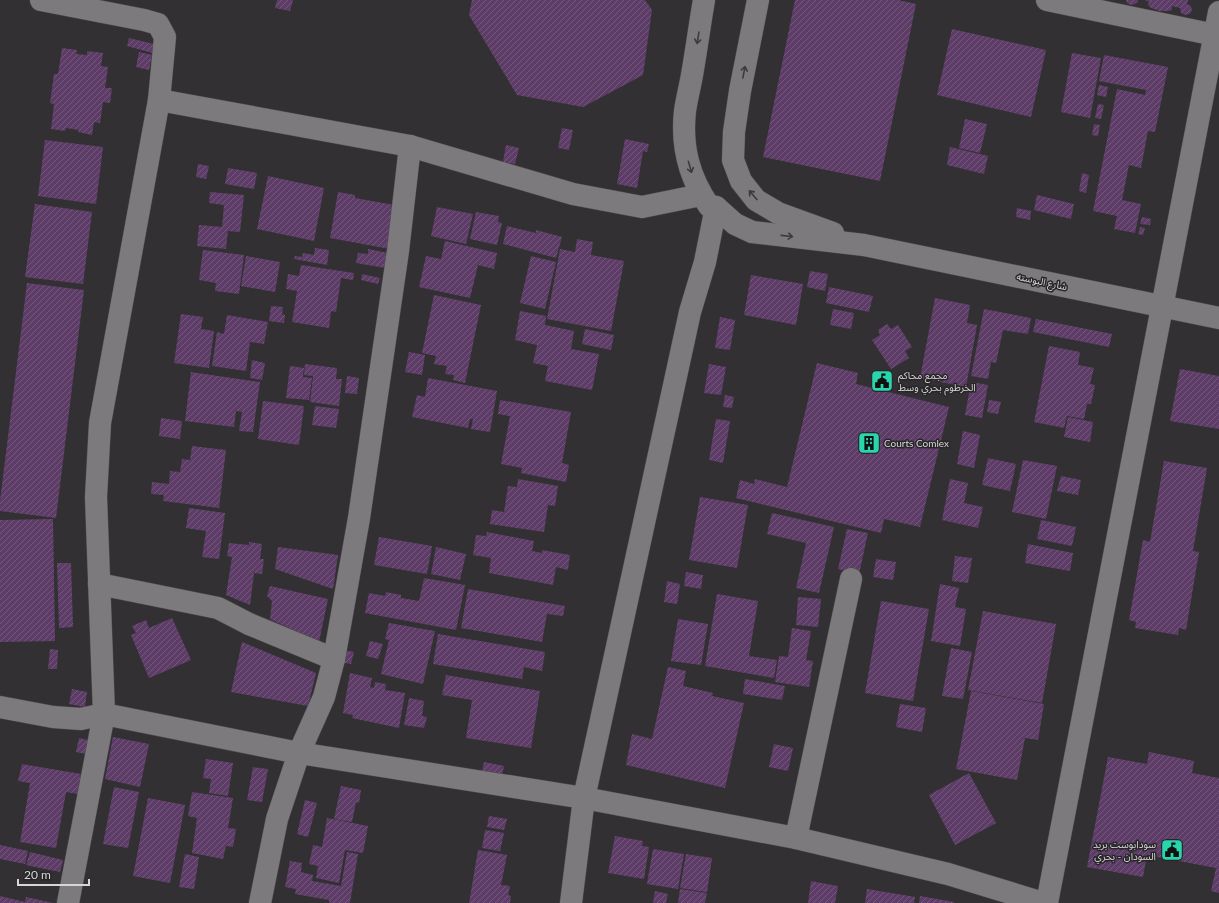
<svg xmlns="http://www.w3.org/2000/svg" width="1219" height="903" viewBox="0 0 1219 903" font-family="Lato,'Noto Sans Arabic',sans-serif">
<style>
.building{fill:url(#building-hatch)}
.lines{fill:none;stroke-linecap:round;stroke-linejoin:round}
.minor-casing{stroke:#4f4d50;stroke-width:23}
.minor{stroke:#7c7a7d;stroke-width:22}
.oneway{stroke:#3d3b3e}
.labels{text-anchor:middle;dominant-baseline:central;stroke-width:3;stroke-linejoin:round;paint-order:stroke}
.street-label{font-size:10px;fill:#d6d5d7;stroke:#282629}
.poi-label{font-size:10px;fill:#d6d5d7;stroke:#282629;text-anchor:start}
</style>
<defs>
<pattern id="building-hatch" width="6" height="6" patternUnits="userSpaceOnUse"><rect width="6" height="6" fill="#5d3d67"/><path d="M-1 1l2-2M0 6l6-6M5 7l2-2" fill="none" stroke="#74587c"/></pattern>
</defs>
<rect width="100%" height="100%" fill="#323033"/>
<g class="building">
<path d="M277 0H293L290 11 275 8Z"/>
<path d="M472 0H645L652 10 643 75 583 107 517 95 469 15Z"/>
<path d="M795 0H898L916 4 880 181 763 157Z"/>
<path d="M1126 0H1138V2L1135 4 1131 5 1127 3Z"/>
<path d="M1145 0H1188L1187 4 1191 6 1192 11 1189 14 1185 15 1181 13 1180 8 1172 6V10L1169 11H1160L1151 8 1148 5 1149 2Z"/>
<path d="M952 29 1046 50 1031 117 937 95Z"/>
<path d="M129 38 158 45 156 54 127 46Z"/>
<path d="M62 48 77 50 76 54 87 55V51L103 53 101 66 108 67 105 88H112L110 103 103 102 100 123 94 122 92 135 78 132 79 130 66 128 65 131 51 129 54 104 50 103 54 74H58Z"/>
<path d="M139 52 152 55 149 70 136 67Z"/>
<path d="M1072 53 1101 58 1090 118 1061 112Z"/>
<path d="M1104 55 1168 67 1155 132 1148 131 1141 168 1129 165 1122 200 1141 204 1135 233 1114 229 1117 216 1093 211 1117 89 1145 95 1146 90 1099 81Z"/>
<path d="M1099 85 1108 87 1106 97 1097 95Z"/>
<path d="M1098 104 1104 105 1101 119 1095 118Z"/>
<path d="M965 119 987 124 980 153 959 148Z"/>
<path d="M1094 124 1100 125 1098 136 1092 135Z"/>
<path d="M562 128 573 130 569 150 558 148Z"/>
<path d="M625 139 649 144 647 152 643 151 637 188 617 184Z"/>
<path d="M45 140 103 147 96 204 38 196Z"/>
<path d="M506 145 519 148 515 164 503 162Z"/>
<path d="M950 147 988 156 984 174 947 165Z"/>
<path d="M198 164 209 166 206 179 196 177Z"/>
<path d="M228 168 257 173 254 189 225 184Z"/>
<path d="M1082 173 1089 175 1086 193 1079 191Z"/>
<path d="M268 176 324 188 314 241 257 229Z"/>
<path d="M210 192 244 195 240 232 228 231 226 249 197 246 199 225 222 227 224 205 209 203Z"/>
<path d="M338 192 355 195V198L394 205 390 249 330 238Z"/>
<path d="M1037 195 1074 204 1071 219 1034 210Z"/>
<path d="M35 204 92 212 83 284 25 277Z"/>
<path d="M437 207 473 214 466 244 431 236Z"/>
<path d="M1017 208 1031 211 1030 220 1016 217Z"/>
<path d="M476 212 499 216 498 222 502 223 497 245 470 239Z"/>
<path d="M1142 217 1151 219 1150 225 1140 224Z"/>
<path d="M507 226 536 233V230L562 237 556 258 503 244Z"/>
<path d="M1140 227 1145 228 1143 235 1138 234Z"/>
<path d="M577 239 593 242 591 255 624 261 611 331 547 319 560 249 575 252Z"/>
<path d="M445 241 497 253 494 269 478 265 470 298 419 287 426 256 441 259Z"/>
<path d="M315 248 329 250 327 265 294 259 295 256 302 257 303 253 314 255Z"/>
<path d="M368 249 388 253 385 268 356 263 358 253 368 254Z"/>
<path d="M203 250 244 255 239 294 215 291 216 283 199 280Z"/>
<path d="M246 256 280 262 275 292 241 286Z"/>
<path d="M531 256 556 262 545 309 520 303Z"/>
<path d="M301 265 354 273 353 280 341 278 336 312 331 311 329 328 292 322 297 291 286 289 288 274 299 276Z"/>
<path d="M810 271 828 274 825 291 807 287Z"/>
<path d="M362 274 380 278 378 284 361 280Z"/>
<path d="M751 275 803 284 796 325 744 315Z"/>
<path d="M27 283 84 290 56 518 0 511V501Z"/>
<path d="M829 287 873 296 869 312 826 303Z"/>
<path d="M434 295 481 305 465 383 453 380 454 375 445 374 447 366 434 364 436 356 422 353Z"/>
<path d="M935 298 970 305 967 323 977 325 966 387 920 378Z"/>
<path d="M271 306 283 307 282 314 285 315 284 323 269 321Z"/>
<path d="M833 309 854 313 851 329 830 325Z"/>
<path d="M984 309 1031 318 1028 334 1003 330 996 363 991 362 988 379 971 376Z"/>
<path d="M520 311 546 316 545 325 574 331 571 349 599 354 592 390 545 381 548 366 533 363 537 345 515 340Z"/>
<path d="M181 314 203 317 201 329 214 331 209 368 174 363Z"/>
<path d="M227 315 268 322 264 344 250 342 246 371 212 366 217 332 224 334Z"/>
<path d="M720 317 735 320 730 350 715 348Z"/>
<path d="M1036 319 1112 334 1109 347 1033 332Z"/>
<path d="M887 324 891 329 898 325 912 347 905 351 909 358 891 369 872 340 880 335 878 330Z"/>
<path d="M585 329 614 335 611 350 582 344Z"/>
<path d="M1049 346 1080 352 1078 365 1094 368 1090 384 1095 385 1091 404H1087L1084 419 1067 416 1064 428 1034 422Z"/>
<path d="M409 352 425 355 422 375 405 372Z"/>
<path d="M252 360 265 363 262 380 250 378Z"/>
<path d="M817 363 858 373 856 384 949 407 920 527 884 519 881 533 736 498 740 480 754 484 755 479 787 487Z"/>
<path d="M305 364 337 368 336 379H342L339 406 310 402 313 376 304 375Z"/>
<path d="M709 364 726 367 721 395 704 393Z"/>
<path d="M290 366 304 368 303 377 312 378 309 400 286 398Z"/>
<path d="M1180 369 1219 376V429L1170 421Z"/>
<path d="M191 372 260 382 253 432 239 431 242 412 236 411 234 427 185 421Z"/>
<path d="M347 376 359 378 357 394 345 393Z"/>
<path d="M428 378 497 391 490 432 471 429 473 419H470L468 428 412 417 417 395 425 397Z"/>
<path d="M971 382 988 385 982 418 965 415Z"/>
<path d="M725 395 734 397 732 408 723 407Z"/>
<path d="M500 400 571 412 562 463 569 465 566 482 521 473 522 468 501 464 510 416 498 414Z"/>
<path d="M989 400 1001 402 998 414 987 412Z"/>
<path d="M263 401 304 406 299 445 258 439Z"/>
<path d="M315 406 339 409 336 428 312 425Z"/>
<path d="M1068 417 1093 422 1090 442 1064 437Z"/>
<path d="M161 418 182 421 180 439 159 436Z"/>
<path d="M716 419 730 421 723 463 709 460Z"/>
<path d="M963 431 980 435 974 468 957 464Z"/>
<path d="M192 446 226 450 219 508 163 501 164 495 151 494 152 482 169 484 170 471 180 472 182 459 190 460Z"/>
<path d="M988 458 1016 464 1010 491 982 485Z"/>
<path d="M1023 460 1057 466 1046 519 1012 512Z"/>
<path d="M1164 461 1207 468 1193 551 1199 552 1186 630 1179 628 1178 635 1135 628 1136 622 1129 620 1143 540 1150 542Z"/>
<path d="M1061 476 1081 480 1078 495 1057 491Z"/>
<path d="M518 479 558 486 555 506 548 505 544 532 490 524 492 510 504 512 508 486 517 487Z"/>
<path d="M950 479 968 483 964 503 983 507 978 528 942 520Z"/>
<path d="M700 497 748 505 737 568 689 560Z"/>
<path d="M189 508 225 513 219 559 202 557 206 531 186 528Z"/>
<path d="M772 513 834 527 819 593 796 588 806 543 767 534Z"/>
<path d="M53 519 55 641 0 642V520Z"/>
<path d="M1041 520 1076 527 1072 546 1037 539Z"/>
<path d="M847 529 868 533 859 574 838 569Z"/>
<path d="M487 532 534 541 532 551 542 553V550L570 555 568 570 556 567 553 585 489 573 491 558 473 555 476 535 486 536Z"/>
<path d="M379 537 432 546 427 574 374 565Z"/>
<path d="M249 542 262 544 260 559H264L262 574 254 573 250 605 226 595 232 557 227 556 229 543 249 545Z"/>
<path d="M1028 544 1073 553 1070 571 1025 563Z"/>
<path d="M278 547 338 555 333 589 275 569Z"/>
<path d="M436 547 466 554 460 580 431 574Z"/>
<path d="M955 556 972 558 968 583 952 581Z"/>
<path d="M876 559 896 562 893 580 873 577Z"/>
<path d="M57 563H71L73 627 59 628Z"/>
<path d="M686 572 703 575 701 589 684 586Z"/>
<path d="M424 578 465 585 456 630 365 613 369 593 385 596 386 592 401 595V598L419 601Z"/>
<path d="M667 581 680 584 677 604 664 602Z"/>
<path d="M940 584 959 588 955 607 966 609 960 646 931 641Z"/>
<path d="M270 586 328 599 319 642 270 619 272 601 267 596Z"/>
<path d="M468 589 565 606 563 616 547 614 542 642 461 628Z"/>
<path d="M717 594 758 601 749 656 777 660 774 678 705 666Z"/>
<path d="M798 597 821 599 818 627 796 625Z"/>
<path d="M881 601 929 609 913 701 865 693Z"/>
<path d="M983 611 1056 624 1042 703 968 690Z"/>
<path d="M172 618 191 660 149 678 131 635 136 633 132 626 146 620 149 628Z"/>
<path d="M678 619 708 624 701 665 671 661Z"/>
<path d="M389 623 435 631 423 684 381 674 389 640 385 639Z"/>
<path d="M792 628 811 631 806 660 813 661 809 687 775 682 779 656 788 657Z"/>
<path d="M438 634 545 652 542 671 524 667 522 679 433 664Z"/>
<path d="M370 641 383 644 378 659 366 656Z"/>
<path d="M242 642 316 673 308 706 231 692Z"/>
<path d="M951 648 972 652 963 699 942 696Z"/>
<path d="M50 649 58 650 57 669H48Z"/>
<path d="M343 650 354 652 351 664 340 662Z"/>
<path d="M668 667 686 671 683 686 713 693 712 696 744 703 725 788 626 765 632 734 652 739Z"/>
<path d="M350 673 372 678 370 687 374 688 375 682 386 684 385 690 405 693 399 728 352 718 353 715 343 713Z"/>
<path d="M446 675 540 691 531 748 466 738 472 700 442 695Z"/>
<path d="M745 679 785 686 782 700 743 694Z"/>
<path d="M72 689 87 692 85 707 69 704Z"/>
<path d="M971 691 1044 704 1038 740 1025 738 1017 780 956 769Z"/>
<path d="M409 698 424 701 422 716 427 717 424 728 404 725Z"/>
<path d="M900 704 926 708 922 732 896 727Z"/>
<path d="M113 737 149 744 140 787 105 779Z"/>
<path d="M79 738 93 741 90 755 76 752Z"/>
<path d="M774 744 793 748 788 771 769 767Z"/>
<path d="M1149 752 1194 761 1192 773 1219 778V893L1211 891 1216 868 1147 855 1143 877 1087 867 1108 757 1147 764Z"/>
<path d="M206 759 233 763 228 796 209 793 211 779 203 778Z"/>
<path d="M484 762 504 766 502 775 482 771Z"/>
<path d="M22 764 81 774 78 794 66 792 56 848 20 842 30 783 18 781Z"/>
<path d="M253 767 268 769 262 802 247 800Z"/>
<path d="M969 773 996 823 955 845 929 795Z"/>
<path d="M341 786 361 790 359 803 356 802 352 822 334 819Z"/>
<path d="M114 787 139 792 128 848 103 844Z"/>
<path d="M192 792 233 798 228 828 236 829 233 847 226 846 223 859 192 853 197 818 188 816Z"/>
<path d="M148 798 185 805 170 883 133 876Z"/>
<path d="M305 800 317 803 308 837 297 834Z"/>
<path d="M489 816 507 819 504 830 487 827Z"/>
<path d="M327 818 368 826 363 853 345 850 339 883 316 878 318 866 309 864 313 845 322 847Z"/>
<path d="M485 830 504 833 500 851 482 848Z"/>
<path d="M615 836 643 841 642 846 649 847 644 879 608 873Z"/>
<path d="M0 845 28 851 25 864 0 859Z"/>
<path d="M653 849 684 854 678 889 647 884Z"/>
<path d="M478 850 507 855 501 885 510 886 508 895 511 896 510 903H469Z"/>
<path d="M30 852 63 860 60 872 26 865Z"/>
<path d="M347 852 358 854 350 903H329V900L295 894 296 889 285 887 290 861 302 863 301 872 313 875 312 881 341 886Z"/>
<path d="M185 854 199 857 194 889 179 887Z"/>
<path d="M686 854 712 858 707 892 680 888Z"/>
<path d="M811 881 838 886 835 903H808Z"/>
<path d="M680 889 707 893 705 903H678Z"/>
<path d="M867 889 915 897 914 903H865Z"/>
<path d="M655 891 668 894 666 903H653Z"/>
<path d="M0 896 25 902 26 897 53 903H0Z"/>
<path d="M920 896 954 902V903H919Z"/>
</g>
<g class="lines">
<g class="minor-casing">
<g id="minor">
<path d="M41 0 144 20 158 24 165 37 159 100 100 423 96 497 104 714 68 903"/>
<path d="M704 0C700 23 697 46 693 69 691 83 687 97 685 111 681 147 689 177 709 206L716 207 735 224 752 232 864 245 1219 318"/>
<path d="M758 0 740 91 734 132 733 160 741 181 756 200 778 213 833 233"/>
<path d="M1047 0 1215 35"/>
<path d="M159 100 410 146 573 194 642 207 701 195"/>
<path d="M716 207 705 262 690 312 584 798 796 838 948 874 1043 903"/>
<path d="M99 584 218 608 249 624 334 659"/>
<path d="M0 707 53 717 81 719 104 714 299 753 584 798 571 903"/>
<path d="M796 838 851 579"/>
<path d="M260 903 277 819 299 753 324 697 334 659 359 518 398 251 410 146"/>
<path d="M1047 903 1219 12"/>
</g>
</g>
<use href="#minor" class="minor"/>
</g>
<defs><path id="oneway-shaft" d="M-6 0H5M1.5-3L5.5 0L1.5 3" fill="none" stroke-width="1.6" stroke-linecap="round" stroke-linejoin="round"/></defs>
<g class="oneway">
<use href="#oneway-shaft" transform="translate(698 38) rotate(99)"/>
<use href="#oneway-shaft" transform="translate(744 72) rotate(-79)"/>
<use href="#oneway-shaft" transform="translate(690 167) rotate(74)"/>
<use href="#oneway-shaft" transform="translate(753 195) rotate(-131)"/>
<use href="#oneway-shaft" transform="translate(787 236) rotate(6)"/>
</g>
<defs>
<g id="civic-square" transform="scale(1.15)"><rect x="-9" y="-9" width="18" height="18" rx="4" fill="#29d5ad" stroke="#282629"/><path d="M-.6-6.5H3V-4.5H.6V-3L4-1V1h2V6H-6V1h2V-1L-.6-3ZM-1.2 2.5V6h2.4V2.5Z" fill="#111"/></g>
<g id="building-square" transform="scale(1.15)"><rect x="-9" y="-9" width="18" height="18" rx="4" fill="#29d5ad" stroke="#282629"/><path d="M-4-6H4V6H1V3H-1V6H-4ZM-2.5-4.3h1.7v1.8h-1.7ZM.8-4.3h1.7v1.8H.8ZM-2.5-1h1.7V.8h-1.7ZM.8-1h1.7V.8H.8Z" fill="#111"/></g>
</defs>
<g fill-rule="evenodd">
<use href="#civic-square" x="882" y="381"/>
<use href="#building-square" x="869" y="443"/>
<use href="#civic-square" x="1172" y="850"/>
</g>
<g class="labels">
<g class="street-label">
<text transform="translate(1042 281) rotate(12)">شارع البوسته</text>
</g>
<g class="poi-label">
<text x="898" y="375">مجمع محاكم<tspan x="898" dy="12">الخرطوم بحري وسط</tspan></text>
<text x="884" y="443">Courts Comlex</text>
<text x="1156" y="844" text-anchor="end">سودابوست بريد<tspan x="1156" dy="12">السودان - بحري</tspan></text>
</g>
</g>
<path d="M18 879v6h71v-6" fill="none" stroke="#d6d5d7" stroke-width="2"/>
<text x="24" y="879" font-size="12" fill="#d6d5d7" stroke="#282629" stroke-width="3" paint-order="stroke">20 m</text>
</svg>
